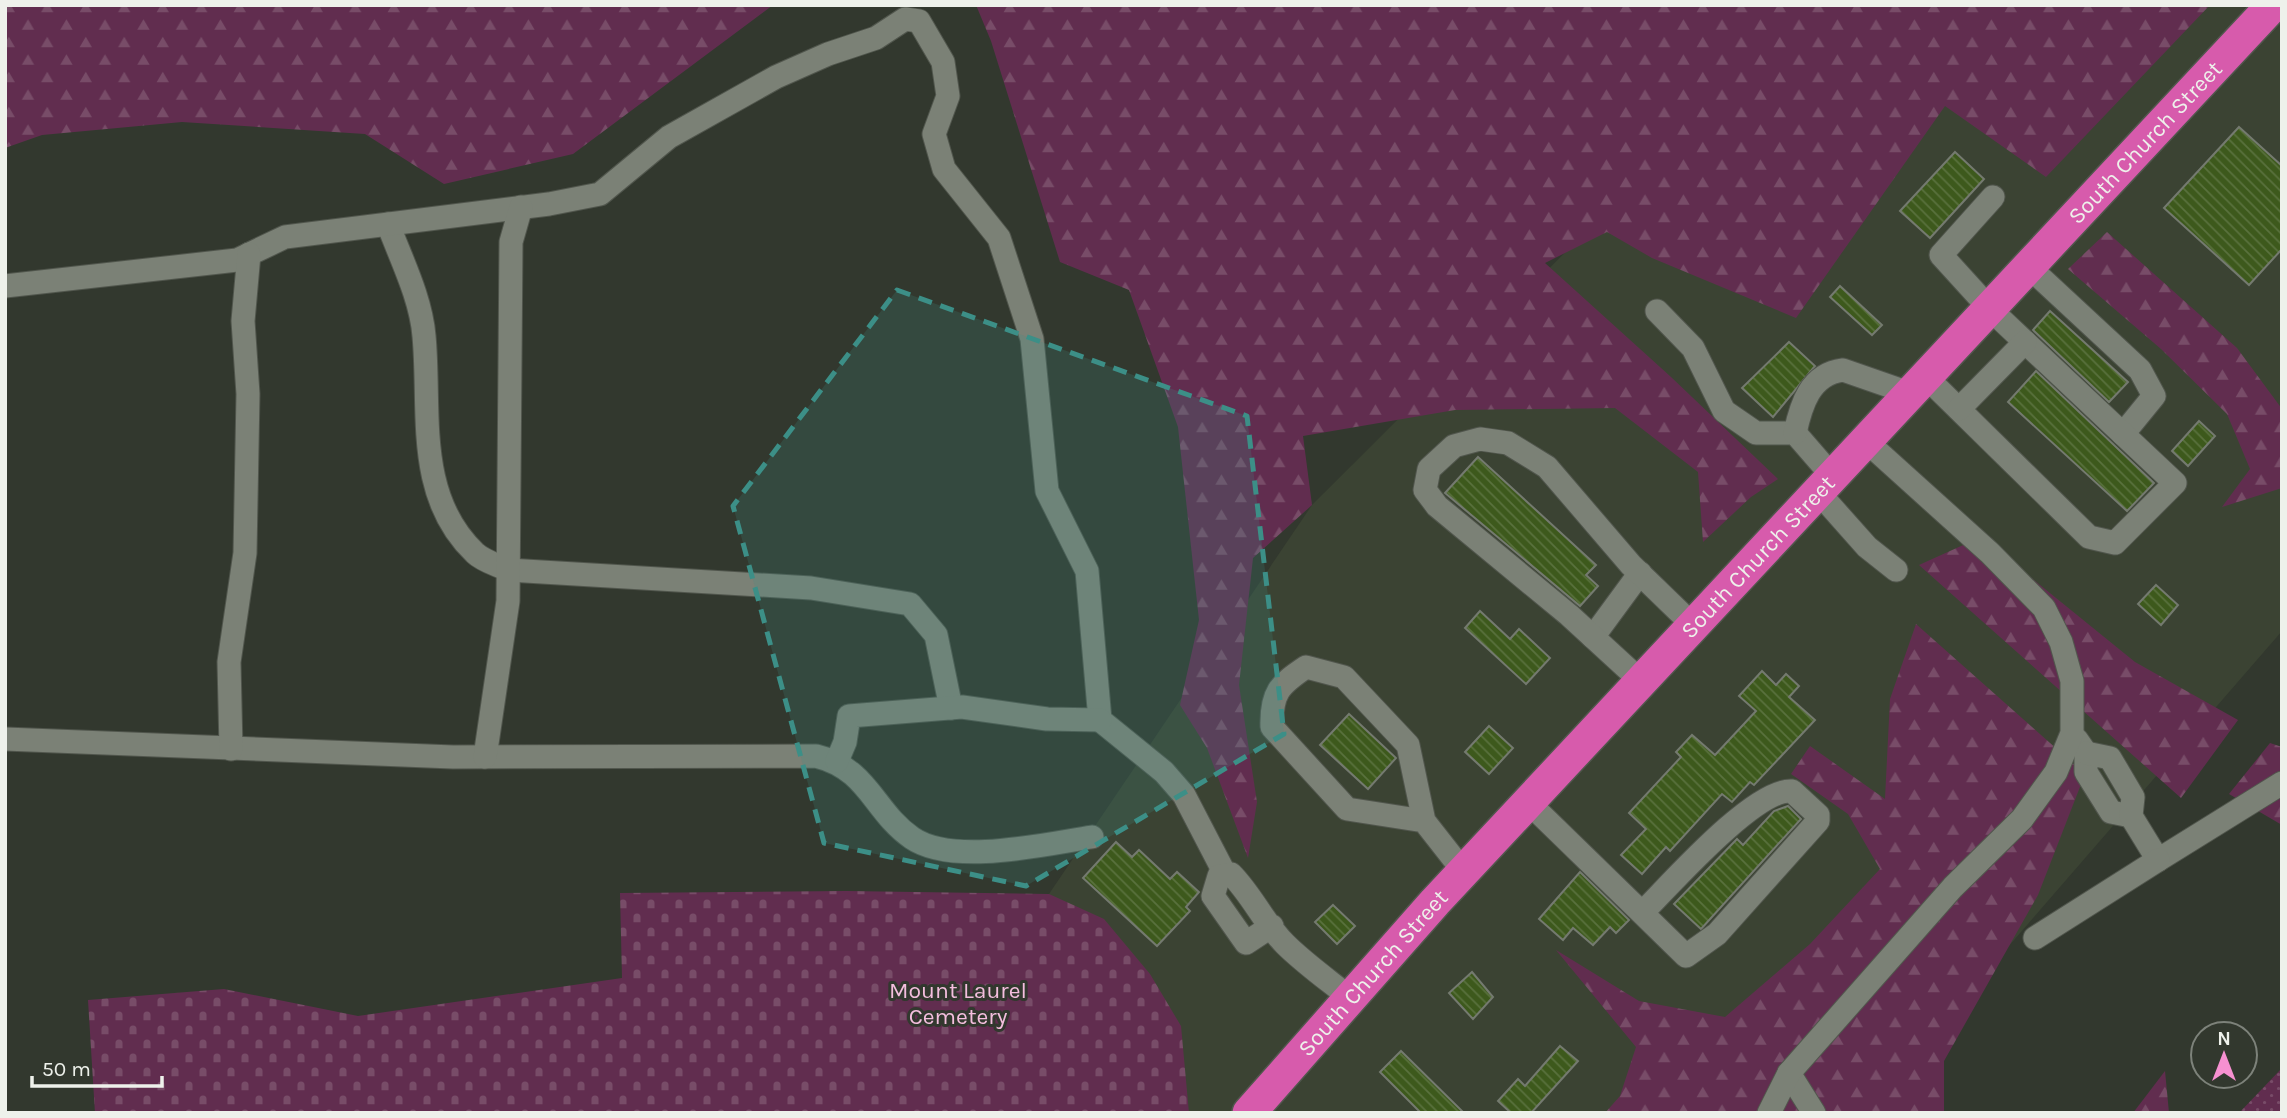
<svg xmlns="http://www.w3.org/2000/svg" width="2287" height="1118" viewBox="0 0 2287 1118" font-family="Karla,sans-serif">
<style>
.built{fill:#3b4333}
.grass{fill:url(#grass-dots)}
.forest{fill:url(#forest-firs)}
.cemetery{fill:url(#cemetery-stones)}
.building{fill:url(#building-back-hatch);stroke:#747a6f;stroke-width:2}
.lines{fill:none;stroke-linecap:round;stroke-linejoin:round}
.minor-casing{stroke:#51564d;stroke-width:25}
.highway-casing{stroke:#51564d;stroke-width:36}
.minor{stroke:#7b8176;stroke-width:23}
.highway{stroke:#d75bac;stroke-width:33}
.marked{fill:#3c8f87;fill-opacity:0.2;stroke:#3c8f87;stroke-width:5;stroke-dasharray:14 9;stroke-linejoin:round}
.labels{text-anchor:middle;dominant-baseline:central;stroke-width:6;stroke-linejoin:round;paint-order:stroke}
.street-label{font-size:23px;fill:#eef1eb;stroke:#32382e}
.park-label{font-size:23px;fill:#f4bede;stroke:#32382e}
</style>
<defs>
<pattern id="grass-dots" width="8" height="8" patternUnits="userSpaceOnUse" patternTransform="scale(1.75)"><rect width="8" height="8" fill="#612d4f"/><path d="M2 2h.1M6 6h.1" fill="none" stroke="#784c68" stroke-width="1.8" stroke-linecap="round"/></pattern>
<pattern id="forest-firs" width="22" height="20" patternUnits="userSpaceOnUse" patternTransform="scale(1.75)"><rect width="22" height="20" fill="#612d4f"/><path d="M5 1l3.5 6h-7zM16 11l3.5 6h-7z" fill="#784c68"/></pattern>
<pattern id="cemetery-stones" width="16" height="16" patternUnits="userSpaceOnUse" patternTransform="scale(1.75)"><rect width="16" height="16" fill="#612d4f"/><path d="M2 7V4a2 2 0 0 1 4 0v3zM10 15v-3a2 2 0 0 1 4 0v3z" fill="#784c68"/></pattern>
<pattern id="building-back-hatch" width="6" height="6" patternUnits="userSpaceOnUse" patternTransform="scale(1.75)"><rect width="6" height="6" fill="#3d591c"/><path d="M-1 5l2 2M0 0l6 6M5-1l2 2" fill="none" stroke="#59713d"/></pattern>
</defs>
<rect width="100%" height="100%" fill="#32382e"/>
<path class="built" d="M1813 5H2282V631L1864 1113H1147L1049 894 1312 505Z"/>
<path class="grass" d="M2282 1068V1113H2239Z"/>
<g class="forest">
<path d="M5 5H773L573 154 444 184 365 134 182 122 42 135 5 148Z"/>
<path d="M976 5H2210L2046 177 1945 106 1796 318 1652 258 1607 232 1545 263 1671 377 1778 479 1751 497 1703 542 1698 472 1615 408 1455 410 1303 436 1312 505 1253 558 1239 685 1257 802 1248 858 1207 748 1180 705 1199 620 1178 427 1129 290 1060 262 991 41Z"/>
<path d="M2107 232 2237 348 2282 409V488L2222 507 2250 469 2227 414 2161 349 2068 269Z"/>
<path d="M1981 537 2135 662 2238 720 2181 798 1919 565Z"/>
<path d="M1916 624 2085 774 2038 895 1944 1061V1113H1605L1620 1096 1636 1047 1556 950 1639 1001 1725 1017 1810 944 1880 869 1848 814 1791 774 1810 746 1885 799 1890 699Z"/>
<path d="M2270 743 2282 747V825L2229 794Z"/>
<path d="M2165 1071 2169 1113H2133Z"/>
</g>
<path class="cemetery" d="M846 891 1049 894 1104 919 1150 974 1181 1026 1189 1113H95L88 1000 224 989 358 1016 622 978 620 893Z"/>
<g class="building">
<path d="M2239 127 2282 166V249L2249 285 2164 208Z"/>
<path d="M1955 152 1984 179 1930 238 1900 211Z"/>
<path d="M1840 286 1882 325 1872 335 1830 297Z"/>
<path d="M2050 311 2128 382 2109 402 2033 330Z"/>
<path d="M1789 342 1815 366 1773 417 1742 388Z"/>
<path d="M2036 371 2154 483 2127 511 2008 402Z"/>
<path d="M2199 421 2215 436 2188 466 2172 451Z"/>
<path d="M1478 457 1596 565 1586 575 1598 586 1580 606 1445 493Z"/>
<path d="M2156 585 2178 605 2161 625 2138 604Z"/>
<path d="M1480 611 1510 639 1519 629 1550 658 1526 684 1465 628Z"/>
<path d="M1762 671 1776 685 1786 674 1799 686 1789 697 1815 720 1754 785 1750 782 1732 802 1722 794 1670 851 1666 847 1642 874 1621 855 1646 829 1629 813 1681 757 1676 752 1692 735 1715 755 1756 711 1739 696Z"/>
<path d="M1349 714 1396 758 1368 789 1320 745Z"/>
<path d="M1489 726 1513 748 1489 774 1465 752Z"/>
<path d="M1788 806 1801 819 1701 929 1674 904 1737 839 1743 845 1774 811Z"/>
<path d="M1116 842 1132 857 1139 850 1170 879 1177 872 1199 892 1186 907 1190 911 1157 946 1083 878Z"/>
<path d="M1580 872 1629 920 1616 933 1610 927 1593 945 1573 928 1563 940 1539 919Z"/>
<path d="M1333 905 1355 926 1337 944 1315 922Z"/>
<path d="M1472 972 1493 997 1473 1019 1449 993Z"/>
<path d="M1560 1046 1578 1061 1531 1113H1511L1498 1101 1518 1079 1525 1086Z"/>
<path d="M1401 1051 1464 1113H1421L1380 1072Z"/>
</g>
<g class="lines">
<g class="minor-casing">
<g id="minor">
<path d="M388 224C401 259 421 298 424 336 431 410 414 495 475 553 483 561 498 565 508 570L811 588 910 604 936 635 951 708"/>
<path d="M2030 268 2140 370 2154 396 2123 434"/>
<path d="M5 286 237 260 285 237 549 204 600 194 669 137 776 77 828 54 876 38 905 19 919 21 943 62 948 96 934 134 944 169 999 238 1032 339 1047 491 1087 571 1100 720 1164 772 1184 795 1225 874"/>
<path d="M1657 311 1693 348 1724 411 1756 433H1795L1834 478"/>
<path d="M1927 378 2089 537 2115 543 2175 483 1991 310 1941 255 1993 197"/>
<path d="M1959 409 2025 342"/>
<path d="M1795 433C1801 405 1810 374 1843 370L1912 394"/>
<path d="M1819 493 1867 547 1896 570"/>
<path d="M1593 637 1640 573"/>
<path d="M1642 682 1569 615 1437 506 1425 490 1429 469 1454 446 1480 439 1508 443 1547 467 1631 565 1694 626"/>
<path d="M5 739 453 757 816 756C869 769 873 811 912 838 953 866 1046 844 1092 837"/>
<path d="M2077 740 2086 753V772L2111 812 2131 816"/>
<path d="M231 749 229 662 245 553 248 394 243 321 249 254"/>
<path d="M2086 753 2110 758 2133 797 2131 816 2158 860 2282 783"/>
<path d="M485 757 508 601 511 242 521 207"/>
<path d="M837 761 845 742 849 716 962 707 1047 719 1100 720"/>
<path d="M1528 802 1642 913C1670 885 1755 788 1792 791L1818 815V821L1717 934 1686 956 1642 913"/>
<path d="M1424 821 1347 809 1272 727C1271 693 1279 685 1306 667L1344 677 1408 745 1424 821 1464 872"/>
<path d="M1272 926 1246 943 1213 896 1219 876 1231 874C1252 895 1264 923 1285 944 1304 963 1328 980 1349 997"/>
<path d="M2035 938 2158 860"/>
<path d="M1789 1073 1814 1113"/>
<path d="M1769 1113 1789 1073 1953 887 2022 819 2056 772 2072 733V681L2061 642 2044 608 1990 553 1867 442"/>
</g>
</g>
<g class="highway-casing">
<g id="highway">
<path id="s1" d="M1249 1113 1435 902 2273 5"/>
</g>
</g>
<use href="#minor" class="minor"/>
<use href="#highway" class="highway"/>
</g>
<path class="marked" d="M897 290 1247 416 1284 734 1026 886 824 843 733 506Z"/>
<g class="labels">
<g class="street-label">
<text stroke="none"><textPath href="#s1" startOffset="1321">South Church Street</textPath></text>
<text stroke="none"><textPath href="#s1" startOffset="754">South Church Street</textPath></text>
<text stroke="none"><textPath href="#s1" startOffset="187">South Church Street</textPath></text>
</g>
<g class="park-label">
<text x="958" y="990">Mount Laurel<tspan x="958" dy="26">Cemetery</tspan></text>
</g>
</g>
<rect width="2287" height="1118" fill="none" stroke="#eef1eb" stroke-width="14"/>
<g transform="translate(2224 1055)"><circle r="33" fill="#32382e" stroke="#7d827a" stroke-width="2"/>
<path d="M0-5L12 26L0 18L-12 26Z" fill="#f690d0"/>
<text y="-10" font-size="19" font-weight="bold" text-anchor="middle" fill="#eef1eb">N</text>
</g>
<path d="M32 1076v10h130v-10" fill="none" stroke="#eef1eb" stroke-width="3.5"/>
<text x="42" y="1076" font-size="21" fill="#eef1eb" stroke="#32382e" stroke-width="5" paint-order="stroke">50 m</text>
</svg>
